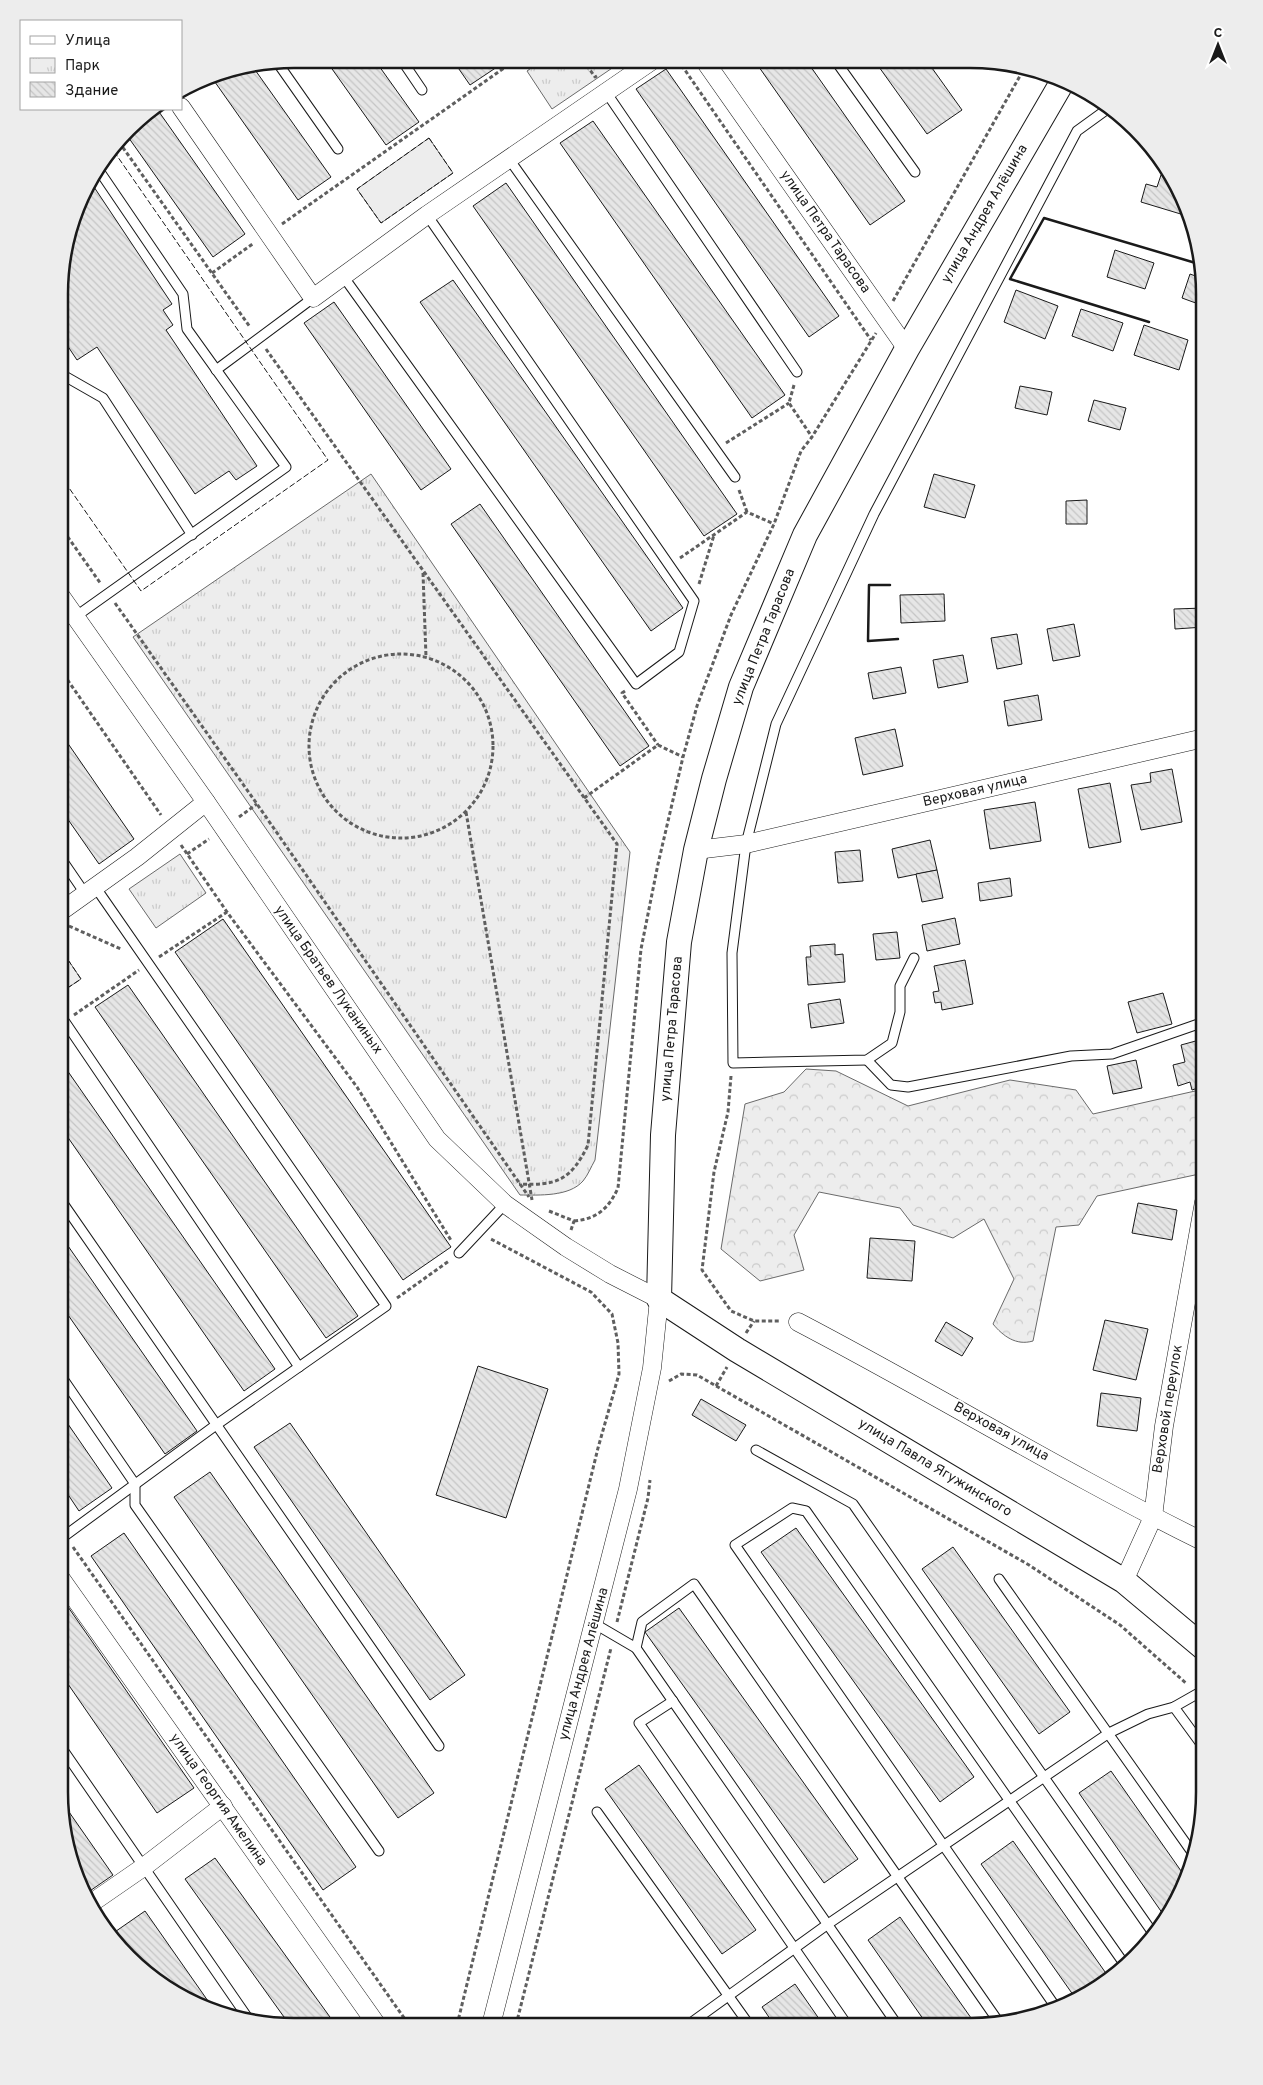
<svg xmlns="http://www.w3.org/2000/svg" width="1263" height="2085" viewBox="0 0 1263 2085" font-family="Overpass,sans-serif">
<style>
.built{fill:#ededed;stroke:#6a6a6a}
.forest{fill:url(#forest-crowns);stroke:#6a6a6a}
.park{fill:url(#park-tufts);stroke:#6a6a6a}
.building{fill:url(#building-back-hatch);stroke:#1a1a1a}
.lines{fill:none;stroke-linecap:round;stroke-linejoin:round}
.lane-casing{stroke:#1a1a1a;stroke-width:11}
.street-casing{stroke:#1a1a1a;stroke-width:19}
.secondary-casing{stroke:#1a1a1a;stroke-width:26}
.path{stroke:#5f5f5f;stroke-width:3;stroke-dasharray:4 2.5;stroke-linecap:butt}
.lane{stroke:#fff;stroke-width:9}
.street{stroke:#fff;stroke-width:18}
.secondary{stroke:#fff;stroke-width:24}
.fence{stroke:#1a1a1a;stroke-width:1;stroke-dasharray:6 2.5;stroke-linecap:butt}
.wall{stroke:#1a1a1a;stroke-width:2.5}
.labels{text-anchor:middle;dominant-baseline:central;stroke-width:4;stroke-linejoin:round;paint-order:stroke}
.street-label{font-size:14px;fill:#1a1a1a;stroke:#fff}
.rim{fill:none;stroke:#1a1a1a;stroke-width:2.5}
</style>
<defs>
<pattern id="forest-crowns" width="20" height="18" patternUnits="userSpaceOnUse" patternTransform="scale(1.25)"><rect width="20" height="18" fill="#ededed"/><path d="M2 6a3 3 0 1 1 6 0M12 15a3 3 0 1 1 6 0" fill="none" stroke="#cbcbcb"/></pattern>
<pattern id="park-tufts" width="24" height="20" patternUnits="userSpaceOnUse" patternTransform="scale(1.25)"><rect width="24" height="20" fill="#ededed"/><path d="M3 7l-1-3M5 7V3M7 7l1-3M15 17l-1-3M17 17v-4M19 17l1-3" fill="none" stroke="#cbcbcb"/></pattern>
<pattern id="building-back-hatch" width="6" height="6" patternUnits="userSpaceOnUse" patternTransform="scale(1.25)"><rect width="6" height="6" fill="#e6e6e6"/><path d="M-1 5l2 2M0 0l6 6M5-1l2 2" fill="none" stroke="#c5c5c5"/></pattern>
</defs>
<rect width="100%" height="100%" fill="#fff"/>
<g class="built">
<path d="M429 138 453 173 381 223 357 189Z"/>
<path d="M60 948 81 979 60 993Z"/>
</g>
<path class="forest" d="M806 1069 836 1071 908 1106 1010 1080 1076 1090 1093 1114 1204 1089V1173L1097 1196 1079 1225 1056 1227 1033 1341C1016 1346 1003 1336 993 1324L1014 1279 984 1219 953 1238 913 1225 900 1208 819 1192 794 1235 804 1270 760 1281 721 1249 745 1104 784 1092Z"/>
<g class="park">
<path d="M544 59 624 60 552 109 527 71Z"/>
<path d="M371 474 630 852 595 1160C591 1167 588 1175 583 1181 569 1197 539 1195 520 1195L133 637Z"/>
<path d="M180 854 206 893 156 928 129 889Z"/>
</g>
<g class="building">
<path d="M325 59H374L419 122 386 145Z"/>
<path d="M452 59H501L503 63 470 85Z"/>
<path d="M754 60H806L905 201 870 225Z"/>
<path d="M874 60 927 61 962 110 927 134Z"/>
<path d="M253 67 331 177 298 200 210 75Z"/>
<path d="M666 69 839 316 809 337 636 89Z"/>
<path d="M152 109H157L245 234 213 257 126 134 138 117Z"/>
<path d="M593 121 785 395 752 418 560 143Z"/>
<path d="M1161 175 1172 178 1187 204 1184 215 1141 202 1146 184 1157 187Z"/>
<path d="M90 181 172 304 163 310 173 325 166 330 257 466 236 480 229 471 195 494 97 347 77 360 61 336V263L83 189Z"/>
<path d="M506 183 737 514 704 536 473 206Z"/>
<path d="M1115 250 1154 263 1145 289 1107 277Z"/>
<path d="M1190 274 1201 278 1204 306 1182 298Z"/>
<path d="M453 280 683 608 651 631 420 302Z"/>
<path d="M1016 290 1058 306 1045 339 1004 322Z"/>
<path d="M334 302 451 469 421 490 304 323Z"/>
<path d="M1081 309 1123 323 1113 351 1072 336Z"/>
<path d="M1144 325 1188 340 1179 370 1134 355Z"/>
<path d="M1020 386 1052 392 1047 415 1015 408Z"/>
<path d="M1094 400 1126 408 1120 430 1088 421Z"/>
<path d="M934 474 975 485 965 518 924 507Z"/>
<path d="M1087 500V524H1066V501Z"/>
<path d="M480 504 649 746 620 766 451 524Z"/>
<path d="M944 594 945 621 901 623 900 595Z"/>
<path d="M1204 608V627L1175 629 1174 609Z"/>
<path d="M1074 624 1080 656 1053 661 1047 629Z"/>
<path d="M1017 634 1022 664 997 669 991 638Z"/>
<path d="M963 655 968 682 938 688 933 660Z"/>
<path d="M901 667 906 693 873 699 868 673Z"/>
<path d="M1038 695 1042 720 1008 726 1004 701Z"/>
<path d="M895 729 903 766 863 775 855 738Z"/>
<path d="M60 732 134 839 99 864 60 808Z"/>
<path d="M1172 769 1182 822 1141 830 1131 785 1151 782 1150 773Z"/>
<path d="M1110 783 1121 842 1089 848 1078 789Z"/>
<path d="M1035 802 1041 841 990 849 984 810Z"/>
<path d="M930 840 937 870 898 878 892 849Z"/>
<path d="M860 850 863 881 838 883 835 852Z"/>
<path d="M937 870 943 898 922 902 916 874Z"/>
<path d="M1010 878 1012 896 980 901 978 883Z"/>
<path d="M955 918 960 944 927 951 922 925Z"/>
<path d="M223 919 451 1247 403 1280 175 952Z"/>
<path d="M897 932 900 958 876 960 873 934Z"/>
<path d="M835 944V955L843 954 845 982 808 985 806 957H811L810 946Z"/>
<path d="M965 960 973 1004 942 1010 941 1002 935 1003 933 992 939 991 934 966Z"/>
<path d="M128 985 358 1316 326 1338 95 1007Z"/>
<path d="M1163 993 1172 1024 1137 1033 1128 1002Z"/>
<path d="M840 999 844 1023 811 1028 808 1004Z"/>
<path d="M1203 1039 1204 1086 1192 1090 1190 1082 1178 1086 1173 1065 1185 1062 1181 1045Z"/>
<path d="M60 1060 275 1369 244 1391 60 1126Z"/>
<path d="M1136 1060 1142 1088 1113 1094 1107 1066Z"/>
<path d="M1138 1203 1177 1210 1172 1240 1132 1233Z"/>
<path d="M59 1233 197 1431 165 1454 59 1302Z"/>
<path d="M870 1238 915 1241 912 1281 867 1278Z"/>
<path d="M1105 1320 1148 1329 1136 1380 1093 1370Z"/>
<path d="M946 1322 973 1338 962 1356 935 1341Z"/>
<path d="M478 1366 548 1389 506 1518 436 1495Z"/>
<path d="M1101 1393 1141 1398 1137 1431 1097 1426Z"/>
<path d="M701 1399 746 1425 736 1441 692 1415Z"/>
<path d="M59 1411 112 1488 79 1511 59 1481Z"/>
<path d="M290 1423 465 1675 430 1700 254 1447Z"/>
<path d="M210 1472 434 1793 398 1818 174 1497Z"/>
<path d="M796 1528 974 1777 940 1802 761 1552Z"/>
<path d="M124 1533 356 1867 323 1890 91 1556Z"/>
<path d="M953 1547 1070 1712 1039 1734 922 1569Z"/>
<path d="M59 1594 194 1788 157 1813 59 1671Z"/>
<path d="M679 1608 858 1859 824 1883 645 1632Z"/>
<path d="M639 1765 756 1930 722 1954 605 1789Z"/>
<path d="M1111 1771 1186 1878 1165 1917 1079 1793Z"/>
<path d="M60 1799 113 1875 84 1895 76 1881Z"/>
<path d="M1013 1841 1110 1979 1076 1999 981 1864Z"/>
<path d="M215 1858 335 2024H289L185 1879Z"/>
<path d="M145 1911 215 2011 203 2008 150 1978 109 1936Z"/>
<path d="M900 1917 976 2025 928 2026 868 1940Z"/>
<path d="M795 1984 824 2026H775L762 2007Z"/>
</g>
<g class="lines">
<g class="lane-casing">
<g id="lane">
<path d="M401 59 422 90"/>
<path d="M835 60 915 172"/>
<path d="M277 62 338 149"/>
<path d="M606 92 797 372"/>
<path d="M509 159 735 477"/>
<path d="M343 276 636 684 679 652 694 601 427 215"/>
<path d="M216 370 313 298"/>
<path d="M61 374 103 398 192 535"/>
<path d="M75 617 286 467 187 329 183 294 98 169"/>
<path d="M60 857 86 895"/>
<path d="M914 958 900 986V1012L892 1043 867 1060 733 1063 732 953 746 844 776 724 874 514 1077 131 1106 110 1109 105"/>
<path d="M65 1022 299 1367"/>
<path d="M867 1060 891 1085 908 1087 1071 1056 1112 1054 1204 1022"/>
<path d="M60 1199 439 1746"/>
<path d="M459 1253 505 1204"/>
<path d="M59 1373 135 1484V1505L379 1851"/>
<path d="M756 1450 853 1504 1155 1936"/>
<path d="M59 1540 216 1425 386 1306 96 888"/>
<path d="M999 1579 1194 1855"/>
<path d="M595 1624 636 1648 898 2026"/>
<path d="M636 1648 642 1622 694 1584C796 1729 896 1876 998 2021"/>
<path d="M673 1701 639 1723 848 2026"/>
<path d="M1174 1707 1204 1690"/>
<path d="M59 1744 250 2021"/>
<path d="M597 1812 750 2026"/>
<path d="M1057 2009 735 1545 792 1508 806 1511 1125 1965"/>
<path d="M688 2025 828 1924 1109 1733 1148 1714 1174 1707 1204 1748"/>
</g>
</g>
<g class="street-casing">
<g id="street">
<path d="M704 60 907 349"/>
<path d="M181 107 313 298 427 215 653 60"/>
<path d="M60 595 206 802 437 1139 505 1204 566 1247 610 1274 659 1299 652 1368 628 1489 491 2025"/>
<path d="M696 850 746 844 1204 738"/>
<path d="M60 912 137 857 206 802"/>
<path d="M798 1322C934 1393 1066 1474 1204 1542"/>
<path d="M59 1576 377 2025"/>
<path d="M1124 1581 1153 1517 1164 1426 1204 1202"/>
<path d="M90 1904 145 1866 223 1806"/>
</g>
</g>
<g class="secondary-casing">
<path id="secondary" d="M1064 79 907 349 805 535 741 687 714 779 696 850 679 942 663 1135 659 1299 737 1350 1124 1581 1204 1648"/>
</g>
<g class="path">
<path d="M583 60 595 77 597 76"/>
<path d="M678 60 871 340"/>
<path d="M119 142 250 327"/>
<path d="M282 224 517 59"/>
<path d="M212 273 254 243"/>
<path d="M893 301 1025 67"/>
<path d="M266 349 617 844 588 1145C571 1180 557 1186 519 1184"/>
<path d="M794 385 789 403 812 437"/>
<path d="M726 443 789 403"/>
<path d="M739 490 747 512"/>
<path d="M60 526 101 584"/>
<path d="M680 558 747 512 774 524"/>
<path d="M423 573 426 657"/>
<path d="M699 584 714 535"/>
<path d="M115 603 257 804 529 1197"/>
<circle cx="401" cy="746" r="92"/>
<path d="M60 669 161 815"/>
<path d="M625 691 622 693 658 745"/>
<path d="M584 798 658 745 683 757"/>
<path d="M466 812 532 1200"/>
<path d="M239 817 257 804"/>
<path d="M181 845 227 912 357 1087 452 1242"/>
<path d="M187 854 209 839"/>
<path d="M69 926 121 949"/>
<path d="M159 957 227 912"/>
<path d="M74 1015 139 970"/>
<path d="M731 1076 728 1112 714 1172 702 1270 731 1311 754 1321H781"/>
<path d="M549 1211 574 1221 571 1230"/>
<path d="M574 1221C597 1219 609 1208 618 1188L641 949 658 864 683 757 697 706 731 615 774 524 801 451 812 437 876 333"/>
<path d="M397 1298 449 1261"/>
<path d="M746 1333 754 1321"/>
<path d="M669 1381 681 1374 697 1375 1029 1565 1120 1625 1187 1684"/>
<path d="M716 1386 727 1367"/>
<path d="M73 1547 409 2025"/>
<path d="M617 1622 648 1498 650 1480"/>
<path d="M457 2025 598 1448 619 1374 618 1343 612 1314 591 1292 489 1238"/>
<path d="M516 2025 611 1648"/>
</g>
<use href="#lane" class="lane"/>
<use href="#street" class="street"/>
<use href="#secondary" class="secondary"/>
<g class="fence">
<path d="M429 138 453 173 381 223 357 189Z"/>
<path d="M60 475 141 591 328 460 113 150"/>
<path d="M60 993 81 979 60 948"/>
</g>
<g class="wall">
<path d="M1149 322 1010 279 1044 218 1199 264"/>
<path d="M890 585H869L868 641 898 639"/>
</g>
</g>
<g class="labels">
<g class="street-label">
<text transform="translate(985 214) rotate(-60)">улица Андрея Алёшина</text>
<text transform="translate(825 232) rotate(55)">улица Петра Тарасова</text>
<text transform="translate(764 637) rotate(-68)">улица Петра Тарасова</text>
<text transform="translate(975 791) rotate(-13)">Верховая улица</text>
<text transform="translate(328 980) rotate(55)">улица Братьев Луканиных</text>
<text transform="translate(672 1029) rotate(-85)">улица Петра Тарасова</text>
<text transform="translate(1168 1409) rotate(-81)">Верховой переулок</text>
<text transform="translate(1001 1432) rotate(29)">Верховая улица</text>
<text transform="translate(935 1468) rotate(31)">улица Павла Ягужинского</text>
<text transform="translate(584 1664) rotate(-75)">улица Андрея Алёшина</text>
<text transform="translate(218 1800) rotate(55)">улица Георгия Амелина</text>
</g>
</g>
<path d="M0 0H1263V2085H0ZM294 68H970A226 226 0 0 1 1196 294V1792A226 226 0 0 1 970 2018H294A226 226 0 0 1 68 1792V294A226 226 0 0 1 294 68Z" fill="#ededed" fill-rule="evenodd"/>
<path class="rim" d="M294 68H970A226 226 0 0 1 1196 294V1792A226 226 0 0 1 970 2018H294A226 226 0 0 1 68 1792V294A226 226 0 0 1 294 68Z"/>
<rect x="20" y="20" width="162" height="90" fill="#ffffff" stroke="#a3a3a3"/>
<rect x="30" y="36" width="25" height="8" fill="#ffffff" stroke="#a3a3a3"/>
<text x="65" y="45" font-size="15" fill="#1a1a1a">Улица</text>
<rect x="30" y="58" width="25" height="15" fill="url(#park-tufts)" stroke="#a3a3a3"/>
<text x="65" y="70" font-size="15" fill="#1a1a1a">Парк</text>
<rect x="30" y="82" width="25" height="15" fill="url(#building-back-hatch)" stroke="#a3a3a3"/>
<text x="65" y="95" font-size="15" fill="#1a1a1a">Здание</text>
<g transform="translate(1218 45)" stroke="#ffffff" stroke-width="4" paint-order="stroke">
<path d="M0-4L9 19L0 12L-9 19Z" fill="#1a1a1a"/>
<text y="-8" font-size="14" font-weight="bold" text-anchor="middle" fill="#1a1a1a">С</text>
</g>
</svg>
